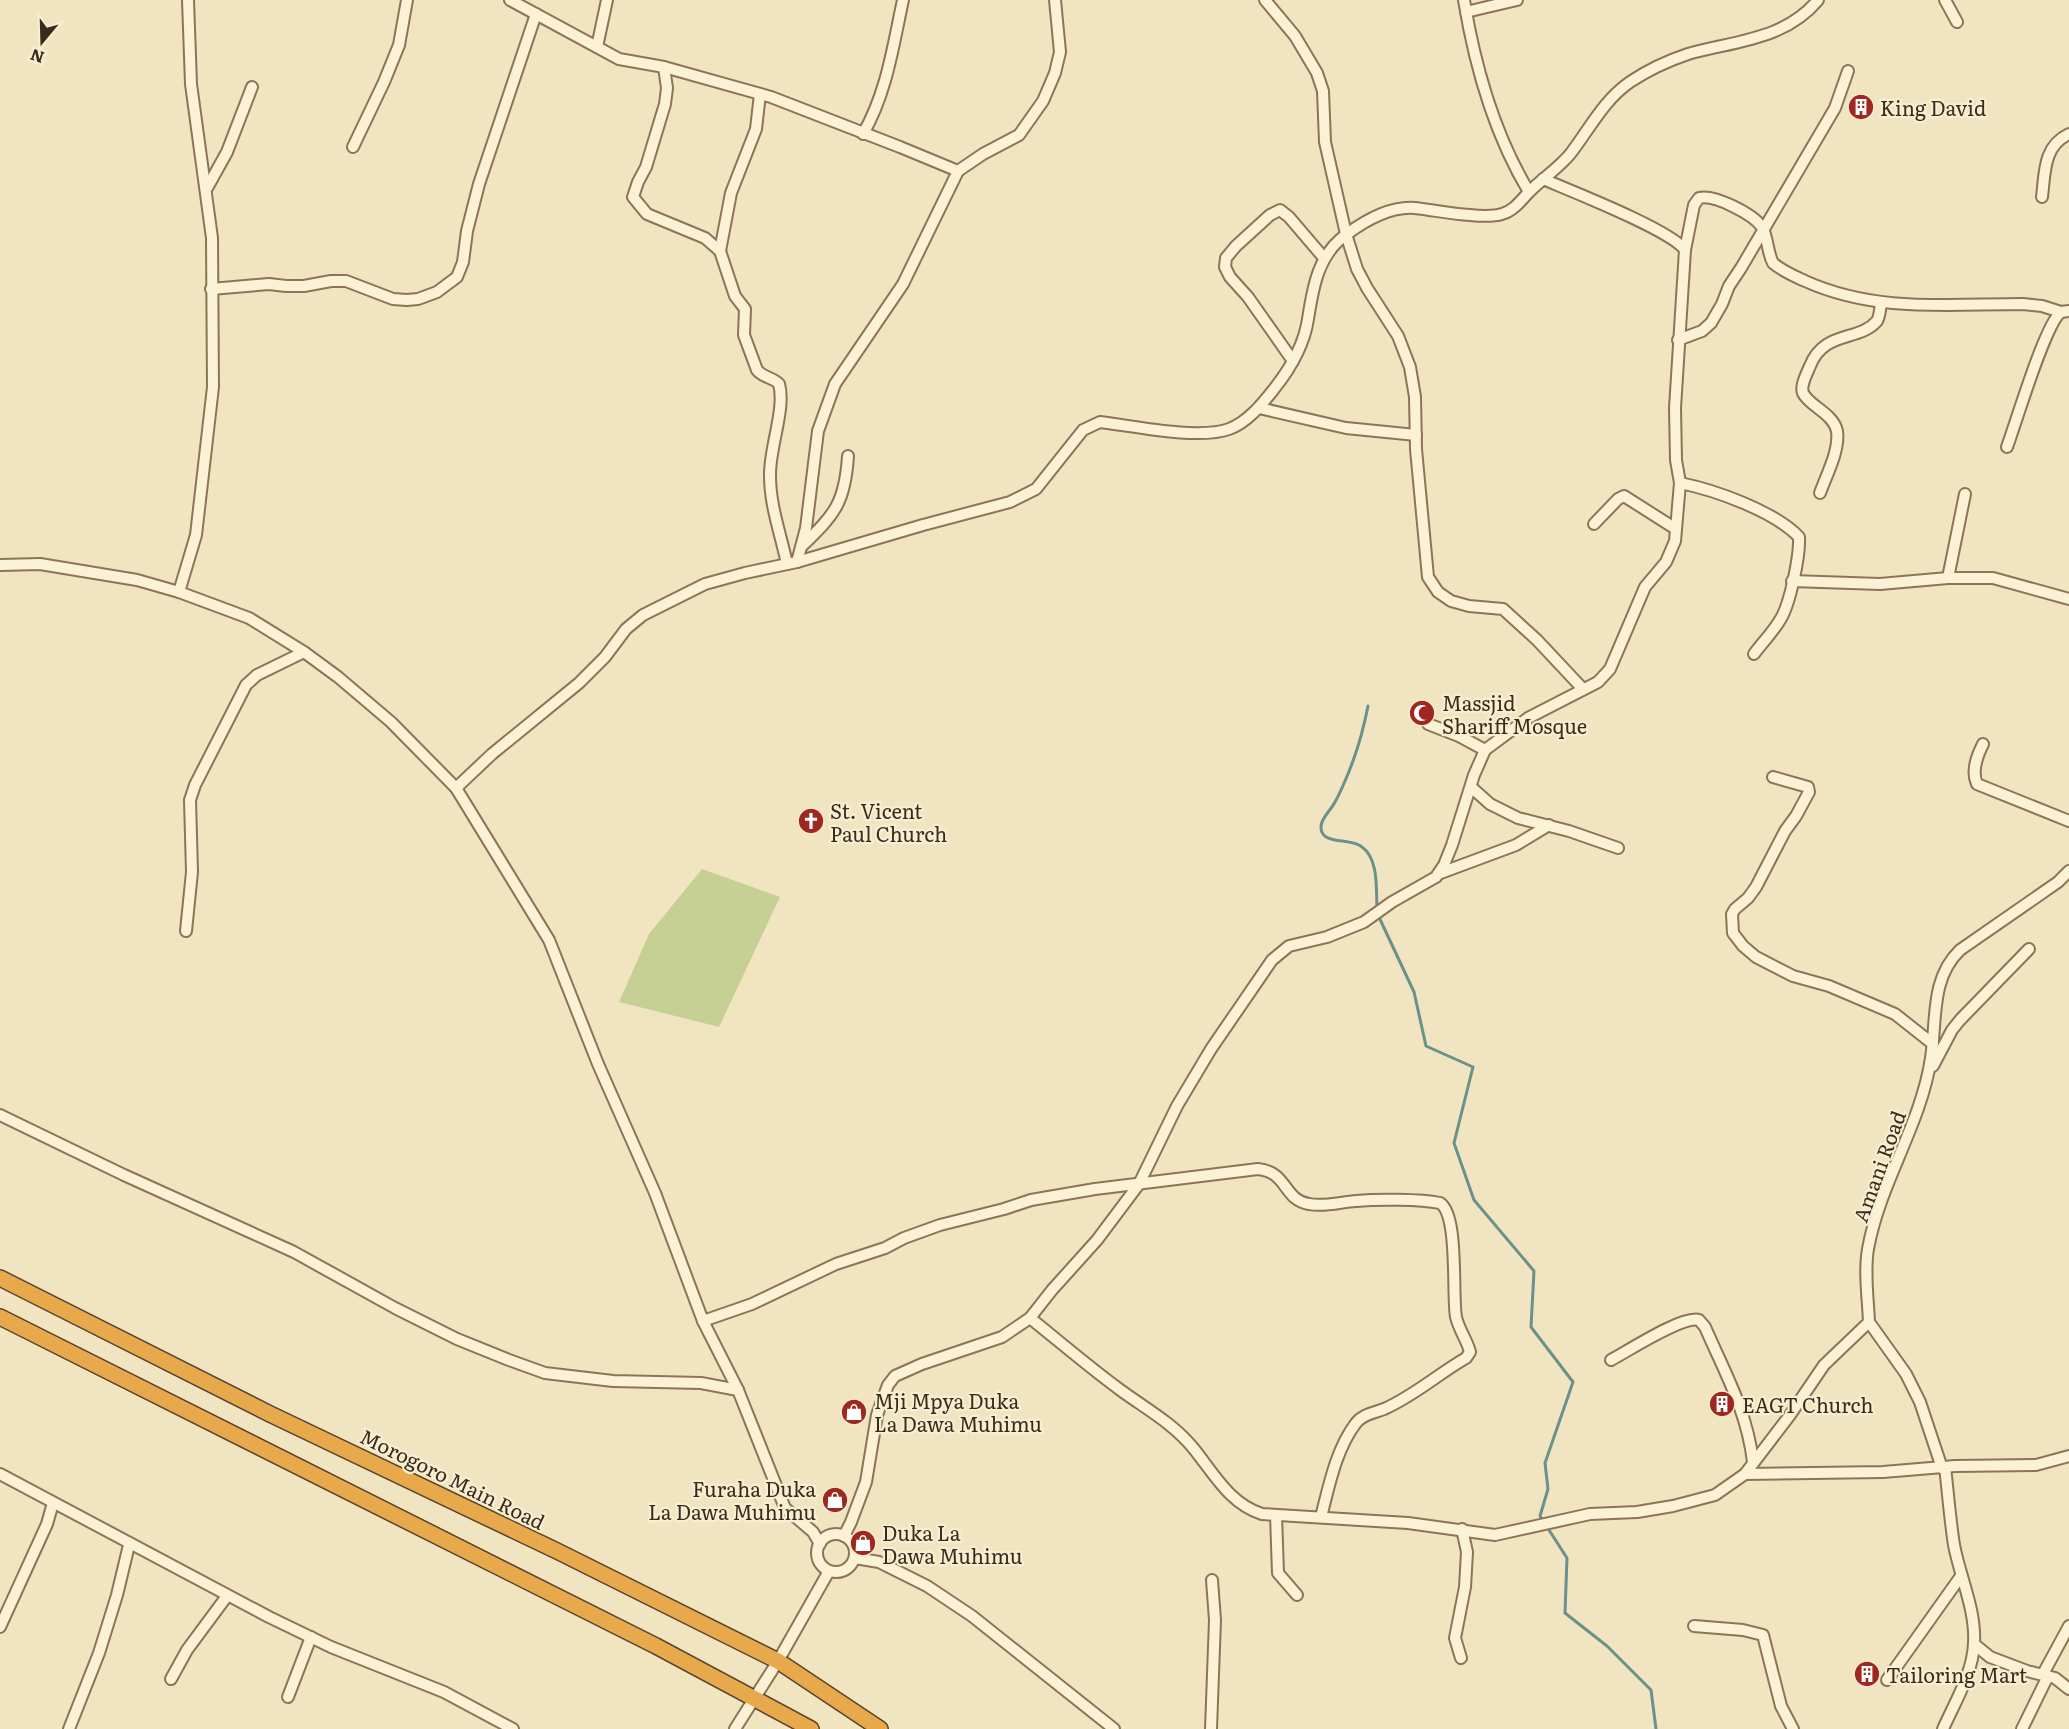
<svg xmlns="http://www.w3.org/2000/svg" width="2069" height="1729" viewBox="0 0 2069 1729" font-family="Literata,serif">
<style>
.green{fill:#c6d094}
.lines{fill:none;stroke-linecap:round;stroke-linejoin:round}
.stream{stroke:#6a928a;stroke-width:3}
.minor-casing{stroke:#8c7557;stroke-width:14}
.highway-casing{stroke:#59432b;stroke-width:18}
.minor{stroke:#fbf1d4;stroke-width:10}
.highway{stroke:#e7a94b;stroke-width:15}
.labels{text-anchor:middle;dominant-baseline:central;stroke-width:4.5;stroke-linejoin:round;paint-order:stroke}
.poi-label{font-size:20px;fill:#3a2c1c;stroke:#f8eed1;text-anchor:start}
.street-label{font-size:20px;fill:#3a2c1c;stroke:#f8eed1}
</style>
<rect width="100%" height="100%" fill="#f1e5c1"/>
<path class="green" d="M702 869 780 897 719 1027 619 1002 649 934Z"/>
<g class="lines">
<g class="stream">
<path d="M1368 706C1363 732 1356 756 1345 781 1342 788 1339 795 1335 802 1331 810 1322 817 1321 826 1320 846 1350 837 1362 847 1379 859 1376 890 1377 908"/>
<path d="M1378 915 1414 992 1426 1046 1473 1067 1454 1143 1474 1200 1534 1271 1531 1327 1573 1382 1545 1463 1548 1489 1540 1516 1567 1558 1565 1613 1607 1646 1651 1690 1656 1729"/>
</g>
<g class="minor-casing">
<g id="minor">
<path d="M510 0 619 59 664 67 771 97 900 147 958 171"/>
<path d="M1265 0 1295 36 1317 73 1323 91 1325 142 1346 234 1357 269 1367 288 1398 336 1410 367 1415 397 1416 449 1428 577 1438 592 1451 601 1469 606 1503 609 1537 640 1582 688"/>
<path d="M1464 0C1475 67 1494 134 1529 192"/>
<path d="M1945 0 1957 22"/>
<path d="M1466 12 1517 0"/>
<path d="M597 47 607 0"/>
<path d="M664 67 667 88 665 104 646 167 638 182 633 197 647 214 705 238 720 251 735 296 745 309 744 335 757 370C763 378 773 377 779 384 786 408 769 449 770 476 770 506 781 535 787 564"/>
<path d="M863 134C887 92 893 46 903 0"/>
<path d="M353 147 384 82 399 45 407 0"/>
<path d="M207 188 227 152 252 87"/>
<path d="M2042 197C2045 173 2043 146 2069 134"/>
<path d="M1685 250 1694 205 1699 198C1714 194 1753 214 1762 227 1768 237 1767 252 1773 263 1782 271 1794 276 1805 281 1876 313 1948 304 2023 304L2042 306 2061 312"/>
<path d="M720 251 731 193 756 129 760 94"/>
<path d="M211 289 269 284 286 286H304L331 281H346L393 299 407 300 418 299 437 292 457 277 463 262 467 231 479 184 536 14"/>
<path d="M1678 340 1702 331 1711 323 1722 304 1729 286 1741 268 1835 108 1848 71"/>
<path d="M1293 361 1248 297 1230 277 1225 267 1226 258 1236 246 1270 215 1280 210 1289 217 1324 258"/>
<path d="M1259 408 1346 428 1416 435"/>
<path d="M2007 447C2016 423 2045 324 2061 312L2069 311"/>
<path d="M1680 483C1715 490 1774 511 1799 537 1800 555 1790 605 1780 620 1773 632 1762 643 1754 654"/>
<path d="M1820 493C1826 476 1840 450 1837 431 1833 413 1809 406 1803 393 1800 386 1807 373 1810 366 1824 330 1859 342 1877 321 1880 316 1880 309 1881 303"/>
<path d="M1594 524 1618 499 1624 496 1676 529"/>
<path d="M802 546C835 514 845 503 848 456"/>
<path d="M797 562 806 528 818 431 835 384 903 284 958 171 983 154 1019 135 1043 101 1055 73 1060 52 1055 0"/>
<path d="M0 565 40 564 137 580 179 592 249 618 304 652 338 677 391 722 456 788 549 940 598 1064 655 1193 703 1321 738 1390 785 1508 813 1532 820 1544"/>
<path d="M1948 578 1965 494"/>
<path d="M1792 581 1880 584 1948 578H1993L2069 599"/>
<path d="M179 592 196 535 213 387 212 238 191 84 188 0"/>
<path d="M1428 724 1459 736 1485 750"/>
<path d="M1983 744C1977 756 1971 771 1977 784L2069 821"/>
<path d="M1773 777 1808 787 1809 792 1796 816 1785 831 1756 887 1748 898 1735 909 1732 914 1733 933 1743 946 1756 957 1793 976 1829 986 1895 1014 1933 1044"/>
<path d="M1471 787 1490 804 1518 818 1569 831 1618 848"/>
<path d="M456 788 492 754 579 683 605 657 626 629 643 615 705 584 745 573 797 562 923 525 1010 502 1036 489 1083 430 1100 422C1133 426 1198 440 1229 429 1248 422 1262 404 1274 389 1290 369 1304 346 1308 319 1313 287 1318 254 1347 234 1366 220 1391 206 1415 208 1433 210 1451 214 1470 215 1480 216 1492 217 1502 214 1514 211 1522 199 1530 191 1543 178 1560 167 1571 153 1590 128 1604 100 1630 82 1648 70 1667 61 1688 54 1734 41 1785 40 1818 0"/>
<path d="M1438 874 1516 845 1549 825"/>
<path d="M186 931 192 872 190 800 195 785 246 685 257 675 304 652"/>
<path d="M1933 1066 1952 1030 1960 1020 2029 949"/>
<path d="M0 1115 124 1175 294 1252 395 1308 457 1339 509 1360 545 1373 613 1381 701 1383 738 1390"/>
<path d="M1030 1318C1060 1342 1089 1367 1119 1389 1146 1409 1173 1423 1194 1449 1214 1474 1230 1504 1262 1514L1408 1523 1495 1535 1590 1514 1637 1512 1673 1506 1715 1495 1745 1474 1790 1415 1824 1365 1869 1322C1868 1298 1864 1272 1868 1249 1880 1182 1921 1125 1931 1058 1937 1020 1930 979 1960 950L2058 882 2069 871"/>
<path d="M703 1321 752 1304 836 1264 885 1248 904 1238 940 1225 1004 1209 1031 1200 1095 1189 1258 1169C1288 1172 1283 1200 1309 1204 1324 1207 1341 1202 1356 1201 1377 1199 1420 1199 1440 1203 1459 1215 1452 1295 1456 1317 1459 1330 1467 1340 1470 1352L1466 1358C1438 1374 1414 1396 1384 1409 1374 1413 1363 1414 1356 1423 1336 1449 1329 1486 1321 1517"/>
<path d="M1869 1322 1906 1374 1920 1402 1942 1468"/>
<path d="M1611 1360C1628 1351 1683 1315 1699 1320L1705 1327C1725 1373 1747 1411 1753 1462"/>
<path d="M0 1474 269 1617 331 1647 444 1692 513 1729"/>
<path d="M1745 1474 1883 1472 1955 1466 2036 1465 2069 1456"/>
<path d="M1276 1515 1278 1573 1297 1595"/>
<circle cx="836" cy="1553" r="19"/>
<path d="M844 1536 851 1522 866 1482 877 1415 888 1385 895 1376 922 1364 1002 1337 1030 1318 1052 1290 1097 1240 1139 1184 1177 1106 1211 1049 1272 960 1289 946 1327 937 1364 922 1392 902 1436 877 1444 865 1452 845 1474 775 1485 750 1528 718 1598 682 1610 669 1645 587 1666 562 1675 541 1680 483 1676 460 1675 408 1685 250C1671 230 1571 191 1543 179"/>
<path d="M855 1558 879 1562 927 1586 972 1616 1114 1729"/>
<path d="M1694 1626 1743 1630 1763 1635 1781 1706 1793 1729"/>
<path d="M0 1627 47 1524 53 1503"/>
<path d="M1974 1644 1990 1657 2027 1671 2055 1678 2069 1689"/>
<path d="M1461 1658 1455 1638 1465 1587 1467 1552 1462 1529"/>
<path d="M2043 1674 2069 1626"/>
<path d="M171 1679 187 1650 227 1596"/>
<path d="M1887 1680 1961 1576"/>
<path d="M288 1697 311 1637"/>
<path d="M69 1729 99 1653 117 1595 129 1545"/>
<path d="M735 1729 778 1661 829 1571"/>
<path d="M1211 1729 1215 1620 1212 1580"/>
<path d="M1943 1729C1955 1702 1973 1673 1974 1643 1976 1610 1960 1577 1954 1545 1950 1519 1948 1493 1945 1467"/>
<path d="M2022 1729 2048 1676"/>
</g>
</g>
<g class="highway-casing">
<g id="highway">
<path d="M0 1278 270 1414 557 1551 778 1661 880 1729"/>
<path d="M0 1317 656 1646 811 1729"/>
</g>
</g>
<use href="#minor" class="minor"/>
<use href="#highway" class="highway"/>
</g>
<defs>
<g id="building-disc" transform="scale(1.35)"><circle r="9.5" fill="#9f2722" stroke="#f8eed1"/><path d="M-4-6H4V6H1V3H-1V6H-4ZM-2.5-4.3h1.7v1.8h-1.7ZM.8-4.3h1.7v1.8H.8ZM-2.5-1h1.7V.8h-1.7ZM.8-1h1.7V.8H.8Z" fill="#fff"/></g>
<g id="mosque-disc" transform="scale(1.35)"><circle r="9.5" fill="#9f2722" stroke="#f8eed1"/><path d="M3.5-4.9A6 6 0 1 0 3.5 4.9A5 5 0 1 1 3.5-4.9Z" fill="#fff"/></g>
<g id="church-disc" transform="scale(1.35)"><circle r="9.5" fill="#9f2722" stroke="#f8eed1"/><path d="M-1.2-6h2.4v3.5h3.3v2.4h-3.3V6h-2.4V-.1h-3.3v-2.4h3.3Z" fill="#fff"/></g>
<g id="shop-disc" transform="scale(1.35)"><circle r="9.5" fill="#9f2722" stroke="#f8eed1"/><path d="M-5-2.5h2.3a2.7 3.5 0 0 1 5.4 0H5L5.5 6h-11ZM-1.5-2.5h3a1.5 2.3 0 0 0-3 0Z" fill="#fff"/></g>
</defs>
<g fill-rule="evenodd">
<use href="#building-disc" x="1861" y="107"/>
<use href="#mosque-disc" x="1422" y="713"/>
<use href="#church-disc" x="811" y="821"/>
<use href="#building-disc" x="1722" y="1404"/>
<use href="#shop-disc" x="854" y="1412"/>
<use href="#shop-disc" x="835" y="1500"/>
<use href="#shop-disc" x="863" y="1543"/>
<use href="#building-disc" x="1867" y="1674"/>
</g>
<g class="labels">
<g class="poi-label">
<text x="1880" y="107">King David</text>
<text x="1442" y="702">Massjid<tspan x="1442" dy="23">Shariff Mosque</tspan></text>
<text x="830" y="810">St. Vicent<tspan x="830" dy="23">Paul Church</tspan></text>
<text x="874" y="1400">Mji Mpya Duka<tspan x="874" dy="23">La Dawa Muhimu</tspan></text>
<text x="1742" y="1404">EAGT Church</text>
<text x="816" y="1488" text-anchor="end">Furaha Duka<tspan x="816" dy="23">La Dawa Muhimu</tspan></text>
<text x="882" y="1532">Duka La<tspan x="882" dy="23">Dawa Muhimu</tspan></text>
<text x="1886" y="1674">Tailoring Mart</text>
</g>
<g class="street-label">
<text transform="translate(1878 1166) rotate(-70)">Amani Road</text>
<text transform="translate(453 1478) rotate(26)">Morogoro Main Road</text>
</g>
</g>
<g transform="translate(42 42) rotate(199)" stroke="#f8eed1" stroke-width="4.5" paint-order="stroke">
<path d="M0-4.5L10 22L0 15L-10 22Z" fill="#3a2c1c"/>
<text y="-9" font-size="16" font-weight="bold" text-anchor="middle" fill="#3a2c1c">N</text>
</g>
</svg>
